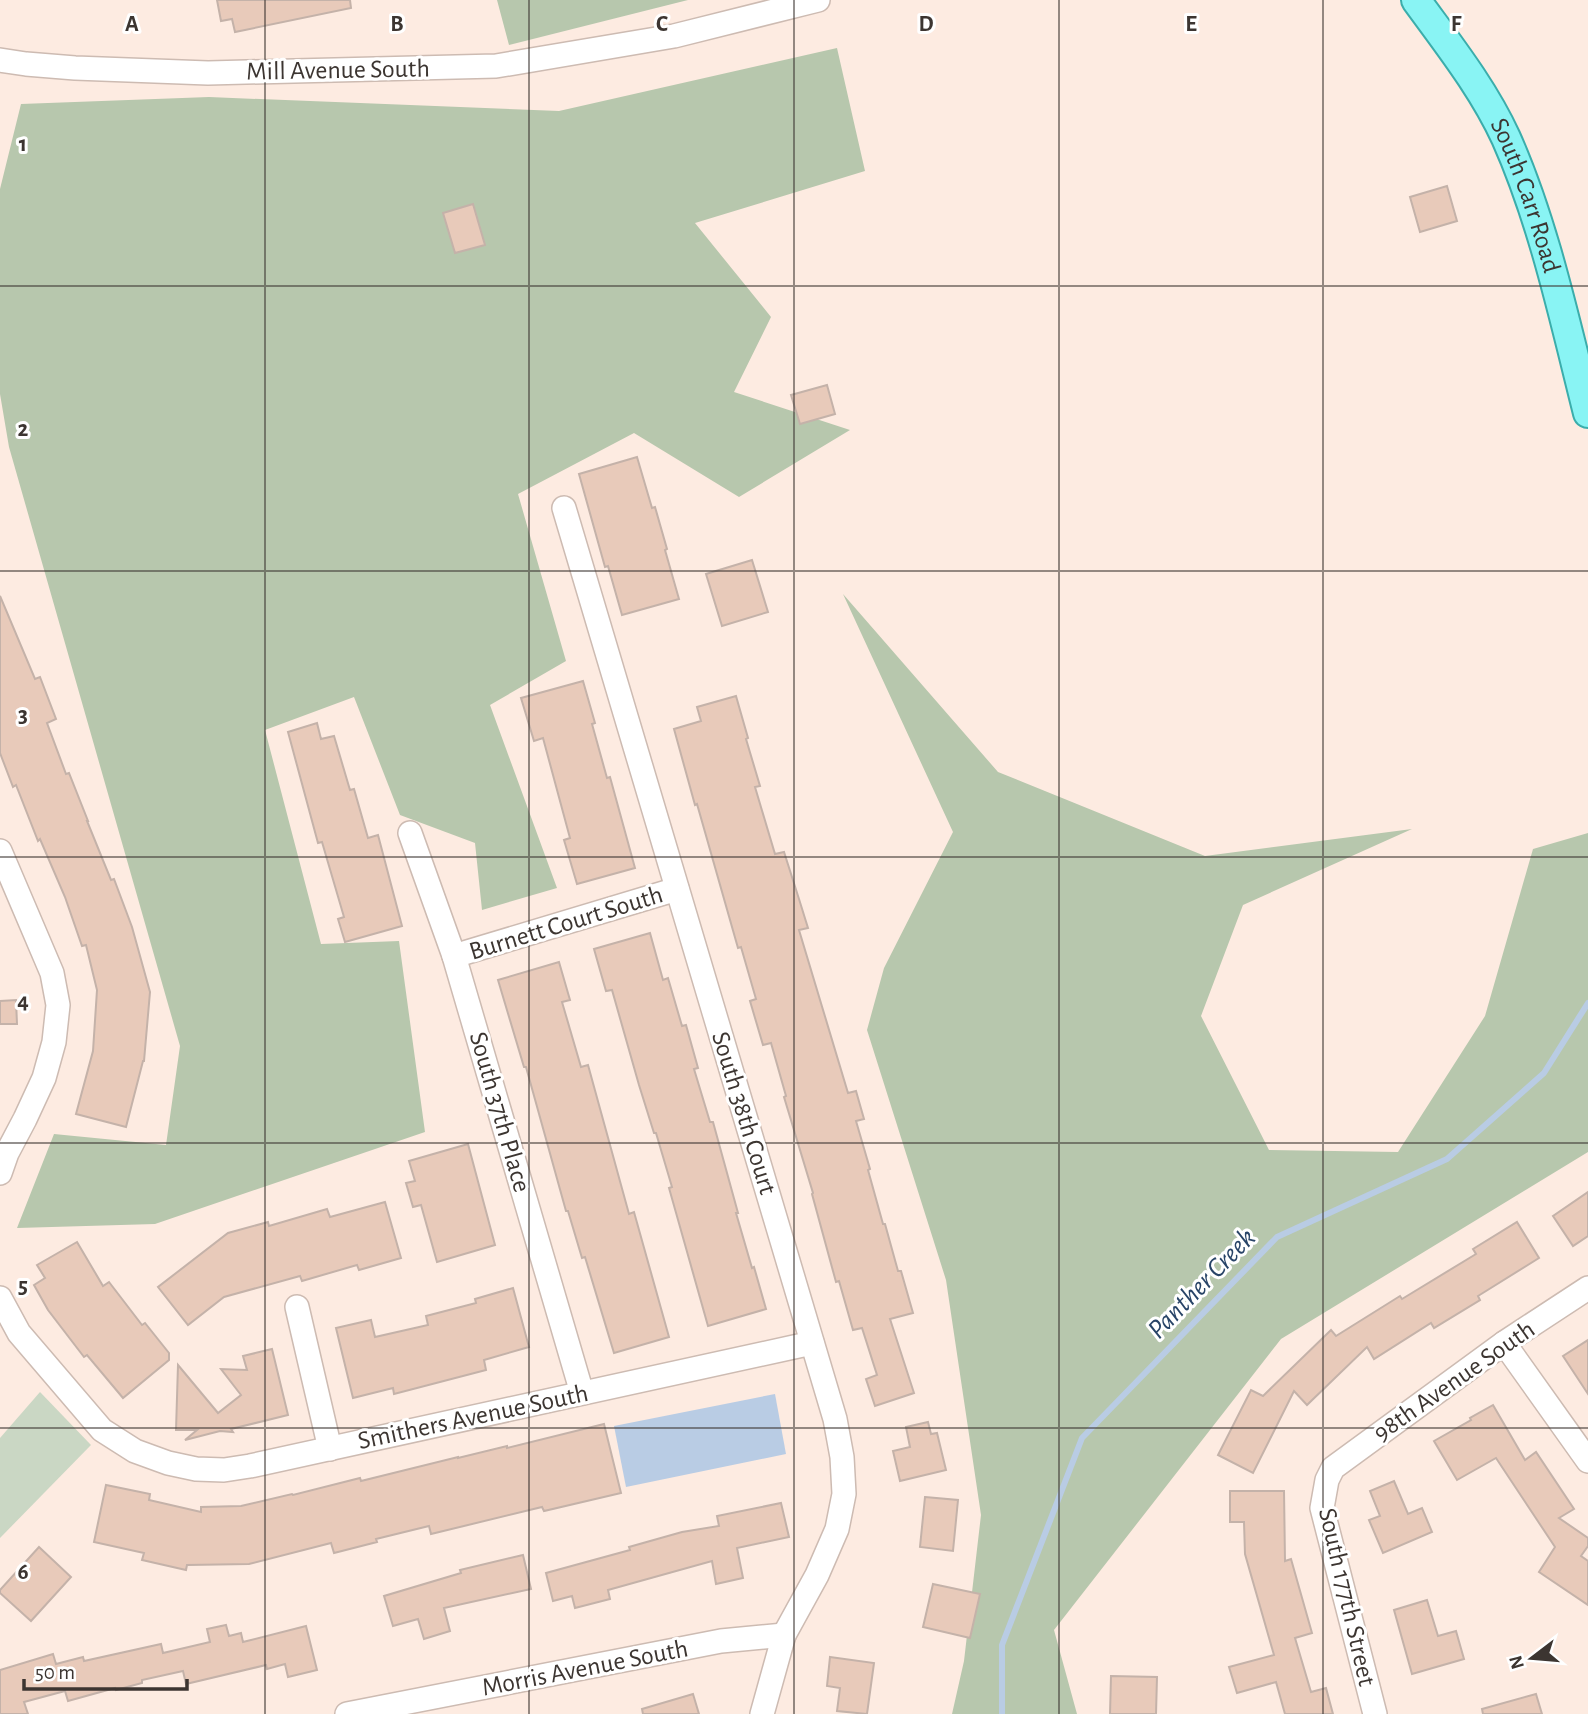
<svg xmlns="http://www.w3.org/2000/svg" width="1588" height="1714" viewBox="0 0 1588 1714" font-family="'Alegreya Sans',sans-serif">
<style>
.green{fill:#cad7c4}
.forest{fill:#b7c7ad}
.water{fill:#b9cce4}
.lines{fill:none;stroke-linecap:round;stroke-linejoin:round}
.stream{stroke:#b9cce4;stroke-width:6}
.building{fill:#e8caba;stroke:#c4b2a9;stroke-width:2}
.minor-casing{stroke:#cdbbb2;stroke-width:26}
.major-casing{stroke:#3badab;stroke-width:32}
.minor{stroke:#fff;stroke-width:23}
.major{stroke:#89f4f4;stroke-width:28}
.grid{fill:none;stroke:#3c3531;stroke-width:2;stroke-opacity:0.55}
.labels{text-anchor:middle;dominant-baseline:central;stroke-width:6;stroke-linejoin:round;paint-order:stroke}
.street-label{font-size:26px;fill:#3c3531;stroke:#fff}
.water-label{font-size:28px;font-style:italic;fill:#284467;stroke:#fff}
.grid-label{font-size:23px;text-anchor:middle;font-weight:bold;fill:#3c3531;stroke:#fff;stroke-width:6;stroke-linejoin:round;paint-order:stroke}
</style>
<rect width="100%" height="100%" fill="#fdebe1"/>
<path class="green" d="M40 1392 91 1445 0 1538V1438Z"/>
<g class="forest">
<path d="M497 0H688L509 45Z"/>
<path d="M837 48 865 171 695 223 771 317 734 392 850 430 739 497 634 433 518 494 566 661 490 705 557 888 482 910 475 843 400 815 354 697 265 730 321 944 399 941 425 1132 155 1224 17 1228 54 1134 166 1145 180 1046 9 447 0 394V189L21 104 209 97 559 111Z"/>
<path d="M843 594 998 772 1205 856 1412 829 1243 905 1201 1016 1269 1150 1398 1152 1485 1016 1533 849 1588 833V1152L1281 1339 1054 1630 1077 1714H952L964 1661 981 1515 946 1280 867 1030 884 968 953 832Z"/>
</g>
<path class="water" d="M775 1394 786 1454 626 1487 614 1426Z"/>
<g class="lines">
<path class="stream" d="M1002 1714V1645L1082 1438 1277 1237 1447 1159 1544 1073 1588 1003"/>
</g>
<g class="building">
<path d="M217 0H350L351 8 235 32 232 19 221 21Z"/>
<path d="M1447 186 1457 221 1420 232 1410 197Z"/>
<path d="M473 204 485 245 455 253 443 213Z"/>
<path d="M827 385 835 414 800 424 791 395Z"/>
<path d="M637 457 652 508 655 507 667 549 665 550 679 599 622 615 608 566 605 567 579 474Z"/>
<path d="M752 560 768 612 722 626 706 574Z"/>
<path d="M0 596 35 679 40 677 56 719 47 723 66 774 69 773 88 821H87L111 880 114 879 132 927 150 992 144 1061H143L126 1127 76 1114 93 1051 97 990 86 945 82 946 65 897 40 839 38 841 16 785 13 787 0 753Z"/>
<path d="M583 681 595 723 592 724 607 778 610 777 635 868 577 884 564 840 570 838 543 738 534 741 521 698Z"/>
<path d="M736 696 748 738 746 739 760 786 755 787 775 854 784 852 799 899 808 928 799 930 848 1093 856 1091 864 1119 856 1121 870 1169 868 1170 883 1224H885L898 1271H901L913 1313 890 1319 914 1393 875 1406 866 1379 877 1375 862 1328 853 1330 839 1281 836 1282 812 1194 813 1193 784 1097 786 1096 771 1043 763 1045 750 1001 756 999 741 947 738 948 697 804 695 805 674 729 701 721 697 707Z"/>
<path d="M317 723 321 739 334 736 350 790 354 789 368 838 378 835 402 926 345 942 338 919 344 917 322 842 318 843 288 732Z"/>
<path d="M650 933 663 980 668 978 682 1026 686 1025 698 1068 694 1069 710 1122H713L738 1213H736L752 1268 754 1267 766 1309 708 1326 669 1188 672 1187 656 1133H654L639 1085 612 990 606 991 594 949Z"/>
<path d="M559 962 570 1000 562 1002 581 1067 588 1065 629 1214 634 1212 669 1337 614 1353 585 1257 582 1258 568 1211H566L526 1067H524L498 980Z"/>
<path d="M16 1000 17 1024H0V1001Z"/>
<path d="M468 1144 495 1245 437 1262 421 1205 413 1207 406 1183 415 1181 409 1161Z"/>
<path d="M1588 1192V1236L1573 1246 1553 1216Z"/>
<path d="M385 1202 401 1258 359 1270 357 1265 302 1281 300 1276 224 1297 188 1325 158 1287 228 1233 268 1222 269 1226 327 1209 330 1217Z"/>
<path d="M1517 1222 1539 1258 1478 1296 1480 1300 1434 1328 1431 1323 1374 1359 1367 1347 1307 1405 1294 1391 1253 1473 1218 1455 1251 1390 1263 1396 1331 1330 1336 1336 1400 1296 1402 1299 1476 1254 1473 1249Z"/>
<path d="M77 1242 103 1286 109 1282 142 1325 145 1323 169 1353V1360L123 1398 87 1355 84 1357 48 1310 34 1285 45 1278 37 1265Z"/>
<path d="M513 1288 529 1347 484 1360 486 1370 394 1394 393 1388 353 1398 336 1328 371 1320 375 1337 428 1325 426 1316 476 1303 475 1299Z"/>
<path d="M1588 1340V1394L1563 1356Z"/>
<path d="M272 1349 288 1415 231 1429 233 1432 220 1431 185 1440 197 1430H176L178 1365 218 1413 241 1395 221 1369 247 1370 243 1356Z"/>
<path d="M1493 1405 1525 1460 1536 1452 1574 1509 1559 1518 1588 1538V1546L1581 1556 1588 1561V1605L1539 1572 1555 1547 1496 1458 1457 1480 1434 1441 1471 1420 1470 1418Z"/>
<path d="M928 1422 931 1434 937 1433 946 1470 900 1481 893 1451 910 1447 906 1427Z"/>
<path d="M604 1424 621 1493 544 1511 542 1507 431 1534 429 1526 376 1539 377 1542 334 1553 331 1543 249 1564 187 1565 186 1570 142 1560 144 1553 94 1542 106 1485 150 1494 149 1500 201 1512V1507L241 1506 292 1494 293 1495 360 1478 361 1481 458 1457V1458L507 1446V1448Z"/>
<path d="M1394 1481 1408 1514 1422 1508 1432 1532 1383 1553 1369 1520 1380 1516 1370 1491Z"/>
<path d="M1230 1491H1284L1285 1561 1291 1559 1312 1633 1295 1638 1311 1692 1326 1688 1333 1714H1285L1276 1682 1237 1693 1229 1667 1274 1655 1245 1554 1244 1522H1230Z"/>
<path d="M925 1497 958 1500 953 1551 920 1547Z"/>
<path d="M781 1503 789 1537 737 1548 743 1578 716 1584 712 1561 608 1590 610 1599 575 1608 572 1596 553 1601 546 1573 630 1550 629 1547 682 1532 719 1526 717 1516Z"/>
<path d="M39 1547 71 1577 31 1621 0 1593V1590Z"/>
<path d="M523 1555 531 1589 444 1608 450 1631 424 1639 418 1619 393 1626 384 1596 461 1573 460 1570Z"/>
<path d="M933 1584 980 1594 970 1638 923 1627Z"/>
<path d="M1427 1600 1438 1636 1456 1631 1464 1659 1412 1674 1394 1610Z"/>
<path d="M226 1625 229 1636 241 1633 243 1642 306 1626 317 1670 288 1677 285 1664 267 1669 266 1665 186 1684 183 1671 142 1680V1683L116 1690 115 1688 68 1701 65 1691 24 1702 28 1714H0V1670L53 1654 56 1664 83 1657 84 1661 161 1644 163 1653 210 1642 207 1629Z"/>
<path d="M830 1657 874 1663 867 1714 837 1711 840 1688 827 1686Z"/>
<path d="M1111 1676 1157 1677 1156 1714H1110Z"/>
<path d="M693 1694 699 1714H643L642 1709Z"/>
<path d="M1536 1694 1542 1714H1483L1482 1709Z"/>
</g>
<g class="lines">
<g class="minor-casing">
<g id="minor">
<path d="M0 60 26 64 75 68 208 73 496 66 674 36 818 0"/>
<path d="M564 508 835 1419 842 1457 844 1494 837 1529 817 1575 784 1635 762 1714"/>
<path d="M410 833 454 956 582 1393"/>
<path d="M0 851 52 973 58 1005 54 1042 44 1078 25 1119 7 1153 0 1173"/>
<path d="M454 956 677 889"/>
<path d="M0 1298 19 1333 102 1430 135 1451 168 1463 196 1469 224 1470 250 1466 812 1343"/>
<path d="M297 1307 330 1449"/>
<path d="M1504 1343 1588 1461"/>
<path d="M347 1714 721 1641 784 1635"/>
<path d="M1375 1714 1322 1508 1327 1480 1333 1468 1504 1343 1588 1288"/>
</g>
</g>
<g class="major-casing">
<g id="major">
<path id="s1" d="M1416 0C1448 44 1483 88 1506 138 1544 223 1565 322 1588 413"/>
</g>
</g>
<use href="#minor" class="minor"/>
<use href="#major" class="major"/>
</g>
<path class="grid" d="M265 0V1714M529 0V1714M794 0V1714M1059 0V1714M1323 0V1714M0 286H1588M0 571H1588M0 857H1588M0 1143H1588M0 1428H1588"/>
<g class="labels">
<g class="street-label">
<text transform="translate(338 70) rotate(-1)">Mill Avenue South</text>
<text stroke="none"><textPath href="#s1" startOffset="226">South Carr Road</textPath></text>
<text transform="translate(566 923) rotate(-17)">Burnett Court South</text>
<text transform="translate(500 1112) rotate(74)">South 37th Place</text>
<text transform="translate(744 1113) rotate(73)">South 38th Court</text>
<text transform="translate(1454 1381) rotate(-35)">98th Avenue South</text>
<text transform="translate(473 1417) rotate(-12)">Smithers Avenue South</text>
<text transform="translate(1347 1597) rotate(77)">South 177th Street</text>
<text transform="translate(585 1668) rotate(-11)">Morris Avenue South</text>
</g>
<g class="water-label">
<text transform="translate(1202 1284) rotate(-46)">Panther Creek</text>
</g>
</g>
<g class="grid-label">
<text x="132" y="31">A</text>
<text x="397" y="31">B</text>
<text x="662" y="31">C</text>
<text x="926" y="31">D</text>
<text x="1191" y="31">E</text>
<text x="1456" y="31">F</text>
<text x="23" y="151">1</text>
<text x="23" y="436">2</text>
<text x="23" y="722">3</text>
<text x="23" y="1008">4</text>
<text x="23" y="1293">5</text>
<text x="23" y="1579">6</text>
</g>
<g transform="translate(1532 1658) rotate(254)" stroke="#ffffff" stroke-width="5" paint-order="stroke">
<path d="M0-5L12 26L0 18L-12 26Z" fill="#3c3531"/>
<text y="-10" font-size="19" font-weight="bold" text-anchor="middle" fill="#3c3531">N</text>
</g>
<path d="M24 1679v10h163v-10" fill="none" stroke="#3c3531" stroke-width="3.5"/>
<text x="35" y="1679" font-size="21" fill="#3c3531" stroke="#ffffff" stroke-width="5" paint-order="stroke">50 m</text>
</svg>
